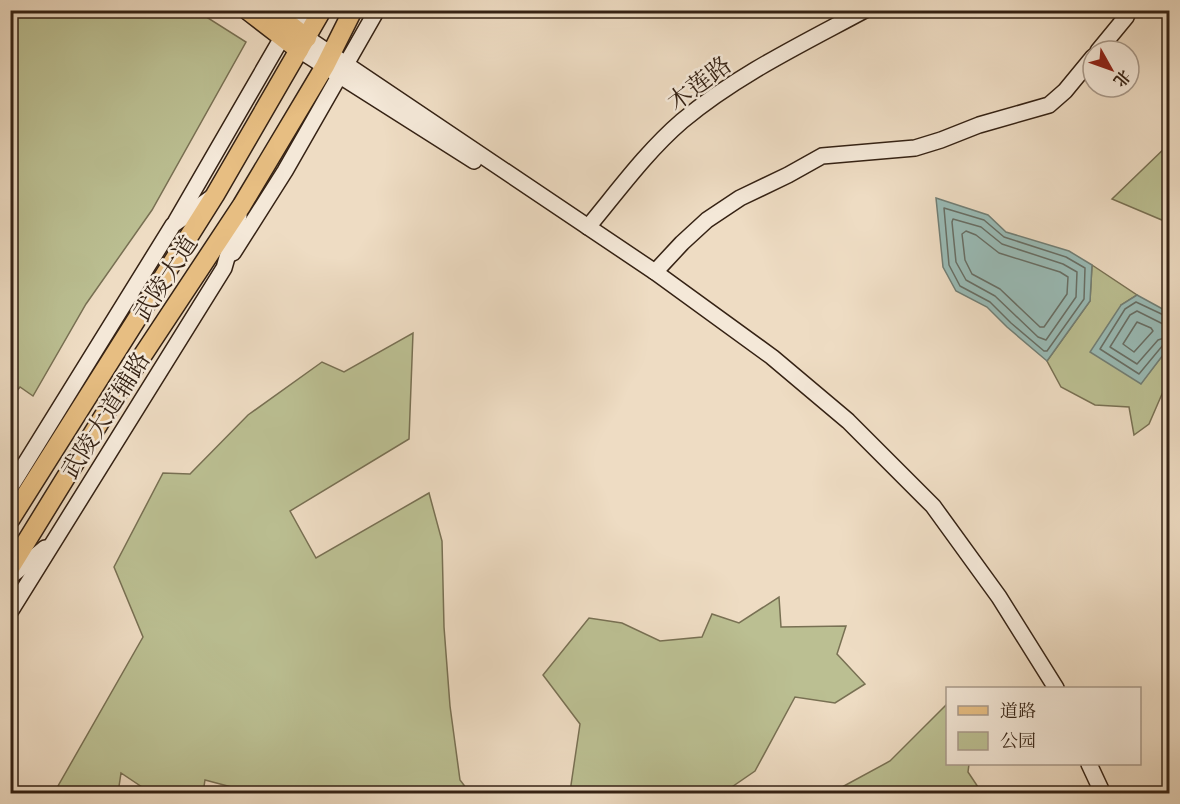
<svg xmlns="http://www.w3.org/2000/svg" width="1180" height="804" viewBox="0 0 1180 804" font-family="'EB Garamond','Noto Serif SC',serif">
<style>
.green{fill:#bbbf92;stroke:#787053;stroke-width:1.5}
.water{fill:#99bbb6;stroke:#717e75;stroke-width:1.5}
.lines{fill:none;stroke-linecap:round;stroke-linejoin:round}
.shore{stroke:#676e65;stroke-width:1.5}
.secondary-casing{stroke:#352214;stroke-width:18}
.primary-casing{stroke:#352214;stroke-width:21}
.secondary{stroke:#f4e8d8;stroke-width:15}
.primary{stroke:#e7be82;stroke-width:18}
.labels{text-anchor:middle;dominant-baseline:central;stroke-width:5;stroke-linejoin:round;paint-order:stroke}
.street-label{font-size:24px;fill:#352214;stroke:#f4e8d8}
</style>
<rect width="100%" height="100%" fill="#eedcc3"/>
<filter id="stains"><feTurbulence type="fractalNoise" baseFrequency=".00333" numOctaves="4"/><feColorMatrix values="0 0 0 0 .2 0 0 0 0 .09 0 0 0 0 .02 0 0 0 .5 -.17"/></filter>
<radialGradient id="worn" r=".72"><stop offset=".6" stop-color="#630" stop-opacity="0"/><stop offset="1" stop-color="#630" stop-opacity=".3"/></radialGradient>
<g class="green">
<path d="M11 10 197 11 246 42 152 210 86 304 33 396 20 387 11 398Z"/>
<path d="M1169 144V223L1112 199Z"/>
<path d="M1092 265 1137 295 1121 305 1141 383 1169 347V383L1162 394 1149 424 1134 435 1129 407 1095 405 1061 387 1047 361 1090 301Z"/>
<path d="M413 333 409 439 290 511 316 558 429 493 442 541 444 627 450 706 460 780 470 793 258 794 205 780 203 793H151L121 773 118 793H54L143 637 114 567 163 473 190 474 248 415 322 362 344 372Z"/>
<path d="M779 597 781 627 846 626 837 654 865 684 835 703 795 697 755 771 723 793H572L571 785 580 724 543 675 589 618 622 623 660 641 702 637 712 614 739 623Z"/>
<path d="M947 704 948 764H969L968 772 982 793H831L890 761Z"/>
</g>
<g class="water">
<path d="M936 198 988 215 1006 232 1069 251 1092 265 1090 301 1047 361 1007 327 987 307 956 291 943 267Z"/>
<path d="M1137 295 1170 313 1169 347 1141 384 1090 352 1121 305Z"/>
</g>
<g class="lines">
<g class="shore">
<path d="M944 208 984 220 1004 237 1066 257 1085 268 1084 299 1047 351H1044L1011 323 990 302 960 286 949 265Z"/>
<path d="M953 219 981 227 1002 244 1063 264 1077 272 1076 297 1046 340 1038 337 995 296 966 280 956 262 952 222Z"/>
<path d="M966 231 976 235 999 253 1060 272 1068 277 1067 294 1044 327H1040L1000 289 972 274 965 260 962 234Z"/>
<path d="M1170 318 1136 302 1125 309 1100 349 1139 374 1163 345 1170 344"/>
<path d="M1137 322 1151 328 1153 331 1134 352 1123 344Z"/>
<path d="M1170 325 1163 324 1137 311 1130 315 1110 347 1137 364 1158 340 1170 336"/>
</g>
<g class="secondary-casing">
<g id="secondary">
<path d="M286 10 307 38 655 272 772 357 848 421 933 506 999 597 1056 688"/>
<path d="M305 10 307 38"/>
<path d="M299 50 474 161"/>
<path d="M1098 51 1126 17 1129 10"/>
<path d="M176 221 287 29"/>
<path d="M588 227C618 191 646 152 682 121 737 75 802 44 865 10"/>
<path d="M233 253 285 171 377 10"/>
<path d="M655 272 682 243 707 220 740 198 788 175 822 156 915 148 941 140 979 125 1049 105 1065 91 1093 57"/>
<path d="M10 488 173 225 212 197"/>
<path d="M10 577 45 548"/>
<path d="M10 612 224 268 239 216"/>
<path d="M1089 764 1103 794"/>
</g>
</g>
<g class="primary-casing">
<g id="primary">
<path d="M247 10 299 50"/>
<path d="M271 10 307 38"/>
<path d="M10 520 215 195 322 10"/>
<path d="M10 568 119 391 242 205 325 66 353 10"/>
</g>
</g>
<use href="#secondary" class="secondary"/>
<use href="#primary" class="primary"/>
</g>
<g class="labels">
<g class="street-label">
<text transform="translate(699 83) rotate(-37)">木莲路</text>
<text transform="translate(165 278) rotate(-57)">武陵大道</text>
<text transform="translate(105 415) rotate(-58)">武陵大道辅路</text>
</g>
</g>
<rect width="1180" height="804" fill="none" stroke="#eedcc3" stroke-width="36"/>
<rect x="12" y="12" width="1156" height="780" fill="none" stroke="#352214" stroke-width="3"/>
<rect x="18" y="18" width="1144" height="768" fill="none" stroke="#352214" stroke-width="1.5"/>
<rect x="946" y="687" width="195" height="78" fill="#f4e8d8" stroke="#a8998a" stroke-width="1.5"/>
<rect x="958" y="706" width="30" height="9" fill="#e7be82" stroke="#a8998a" stroke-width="1.5"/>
<text x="1000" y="717" font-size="18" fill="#352214">道路</text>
<rect x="958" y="732" width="30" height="18" fill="#bbbf92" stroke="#a8998a" stroke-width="1.5"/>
<text x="1000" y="747" font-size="18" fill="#352214">公园</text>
<g transform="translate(1111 69) rotate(130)"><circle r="28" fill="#f4e8d8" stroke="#a8998a" stroke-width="1.5"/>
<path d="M0-4.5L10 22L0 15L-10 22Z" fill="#8f2418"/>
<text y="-9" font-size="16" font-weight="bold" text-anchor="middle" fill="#352214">北</text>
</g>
<rect width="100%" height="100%" filter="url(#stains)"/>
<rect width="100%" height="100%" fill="url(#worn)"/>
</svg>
